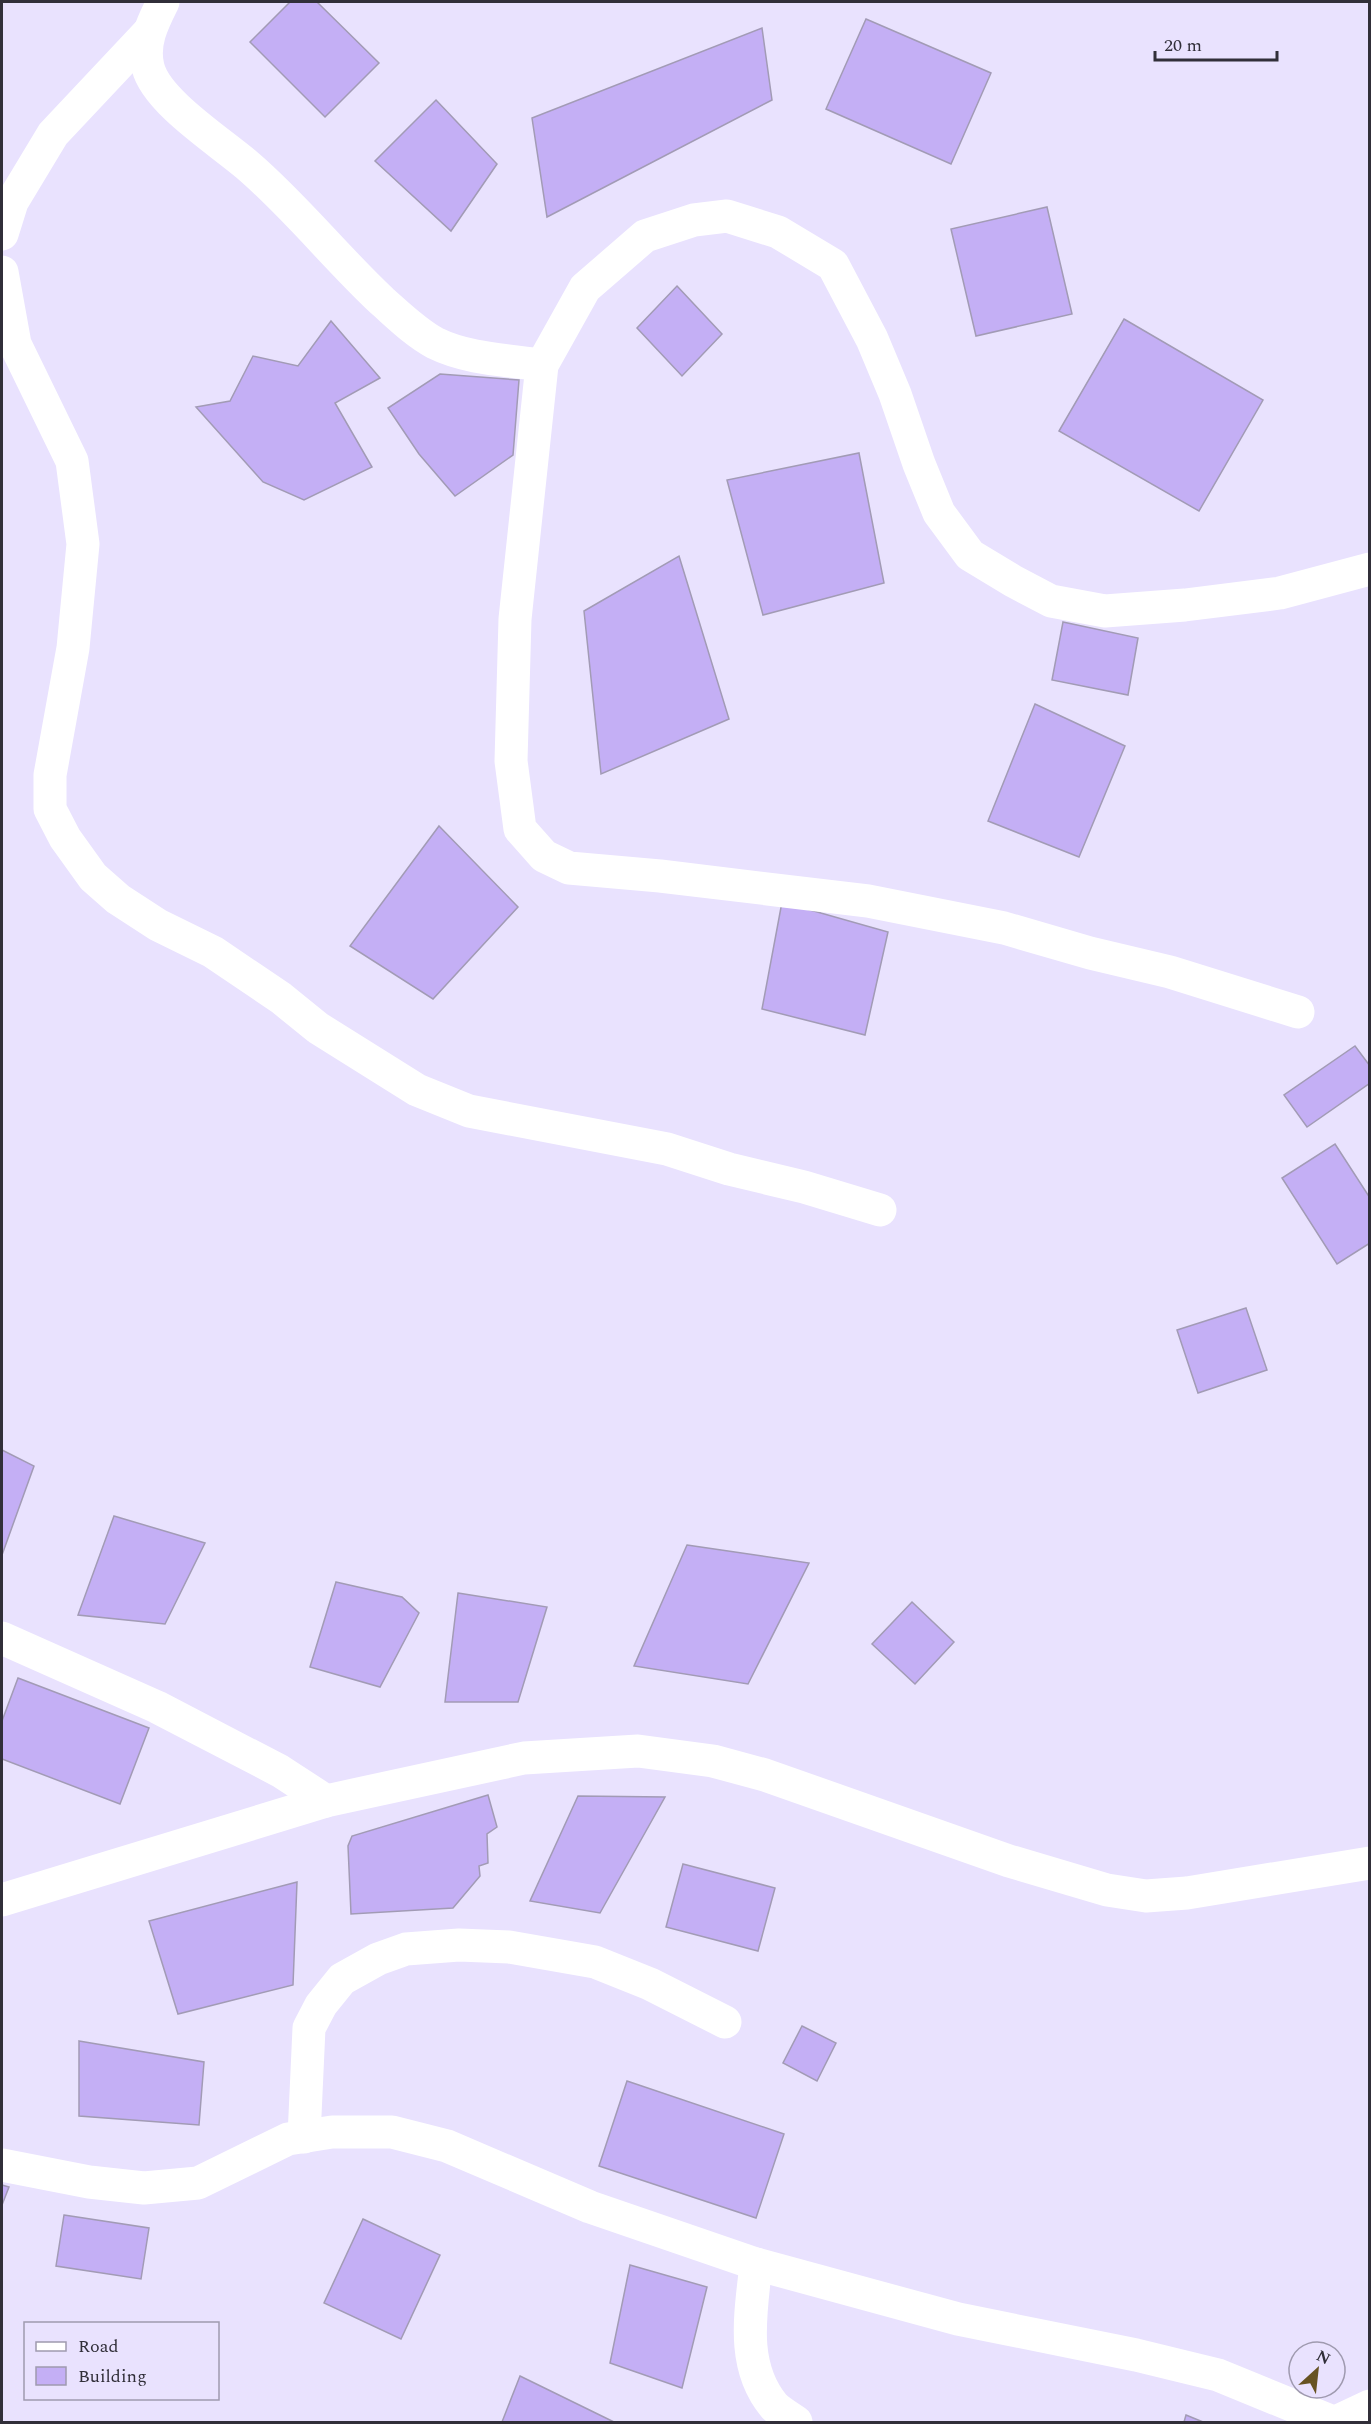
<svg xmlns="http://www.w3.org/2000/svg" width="1371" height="2424" viewBox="0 0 1371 2424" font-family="Spectral,serif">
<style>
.building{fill:#c4aff5;stroke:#a29bb5;stroke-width:1.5}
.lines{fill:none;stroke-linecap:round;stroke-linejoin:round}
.street{stroke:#fff;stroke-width:33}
.secondary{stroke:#fff;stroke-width:33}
</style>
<rect width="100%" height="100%" fill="#e9e2fe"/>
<g class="building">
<path d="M290 2H317L379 63 325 117 250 42Z"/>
<path d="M866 19 991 73 951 164 826 109Z"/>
<path d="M762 28 772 100 547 217 532 118Z"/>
<path d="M436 100 497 164 451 231 375 161Z"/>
<path d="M1047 207 1072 314 976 336 951 229Z"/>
<path d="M677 286 722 334 682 376 637 328Z"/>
<path d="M1124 319 1263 400 1199 511 1059 431Z"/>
<path d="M331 321 380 378 335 403 372 467 304 500 263 482 196 407 230 401 253 356 298 366Z"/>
<path d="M440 374 519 380 513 455 455 496 419 454 388 408Z"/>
<path d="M859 453 884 583 763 615 727 480Z"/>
<path d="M679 556 729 719 601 774 584 611Z"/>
<path d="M1063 622 1138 638 1128 695 1052 680Z"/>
<path d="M1035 704 1125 746 1079 857 988 821Z"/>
<path d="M439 826 518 907 433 999 350 946Z"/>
<path d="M782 902 888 932 865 1035 762 1009Z"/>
<path d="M1355 1046 1370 1066V1083L1307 1127 1284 1095Z"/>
<path d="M1335 1144 1370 1198V1243L1337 1264 1282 1178Z"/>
<path d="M1246 1308 1267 1370 1198 1393 1177 1330Z"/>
<path d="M2 1450 34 1466 2 1555Z"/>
<path d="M114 1516 205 1543 165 1624 78 1615Z"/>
<path d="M687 1545 809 1563 748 1684 634 1666Z"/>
<path d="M336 1582 402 1597 419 1613 380 1687 310 1667Z"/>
<path d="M458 1593 547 1607 518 1702H445Z"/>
<path d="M912 1602 954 1642 915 1684 872 1644Z"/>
<path d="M18 1678 149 1728 120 1804 2 1759V1721Z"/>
<path d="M488 1795 497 1827 487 1834 488 1863 479 1866 480 1876 453 1908 351 1914 348 1846 352 1836Z"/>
<path d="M578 1796 665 1797 600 1913 530 1901Z"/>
<path d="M683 1864 775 1888 758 1951 666 1927Z"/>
<path d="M297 1882 293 1985 178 2014 149 1921Z"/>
<path d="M802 2026 836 2043 817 2081 783 2063Z"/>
<path d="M79 2041 204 2062 199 2125 79 2116Z"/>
<path d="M627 2081 784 2134 756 2218 599 2166Z"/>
<path d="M2 2185 9 2187 2 2205Z"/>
<path d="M64 2215 149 2228 141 2279 56 2266Z"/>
<path d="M363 2219 440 2255 401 2339 324 2303Z"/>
<path d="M630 2265 707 2287 682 2388 610 2363Z"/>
<path d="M520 2376 614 2422H502Z"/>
<path d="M1186 2415 1203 2422H1184Z"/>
</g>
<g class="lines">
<g class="street">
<path d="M163 2C153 22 142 43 148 67 156 101 219 141 247 165 295 206 335 257 382 301 399 316 415 332 435 343 467 359 507 360 542 365"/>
<path d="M2 234 12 202 53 134 148 33"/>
<path d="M2 272 15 344 72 461 83 544 73 648 50 775V809L65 838 93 877 118 899 158 925 213 952 281 998 318 1028 417 1090 469 1111 667 1149 729 1169 804 1187 880 1210"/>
<path d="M1298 1012 1170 972 1090 953 1004 928 868 901 660 876 569 868 544 856 520 829 511 761 515 619 542 365 585 288 645 236 694 220 727 216 778 232 833 265 872 339 895 394 919 464 939 513 970 555 1013 581 1051 601 1105 611 1185 605 1280 593 1370 569"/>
<path d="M2 1638 157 1707 280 1771 326 1801"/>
<path d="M304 2137 309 2028 321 2005 342 1979 378 1959 406 1949 459 1945 509 1947 595 1962 650 1984 725 2022"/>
<path d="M2 2165 89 2182 144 2188 198 2183 288 2139 332 2132H392L447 2146 590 2207 756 2264 958 2319 1136 2355 1218 2375 1333 2422"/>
<path d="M756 2264C751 2312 740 2365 774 2406 780 2412 789 2417 796 2422"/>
<path d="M1336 2422 1370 2406"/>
</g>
<path class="secondary" d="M2 1900 326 1801 524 1758 638 1751 713 1761 765 1775 1009 1861 1107 1890 1146 1896 1187 1893 1370 1863"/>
</g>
<rect width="1371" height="2424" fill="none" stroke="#312f39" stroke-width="6"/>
<rect x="24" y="2322" width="195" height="78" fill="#e9e2fe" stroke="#9f9aaf" stroke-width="1.5"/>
<rect x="36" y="2342" width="30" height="9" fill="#ffffff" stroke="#9f9aaf" stroke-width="1.5"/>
<text x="78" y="2352" font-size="18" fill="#312f39">Road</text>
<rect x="36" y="2367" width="30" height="18" fill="#c4aff5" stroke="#9f9aaf" stroke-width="1.5"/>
<text x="78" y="2382" font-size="18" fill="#312f39">Building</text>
<g transform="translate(1317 2370) rotate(27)"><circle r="28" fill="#e9e2fe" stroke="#9f9aaf" stroke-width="1.5"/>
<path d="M0-4.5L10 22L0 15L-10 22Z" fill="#675322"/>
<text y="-9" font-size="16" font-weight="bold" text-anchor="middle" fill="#312f39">N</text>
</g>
<path d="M1155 51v9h122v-9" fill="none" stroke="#312f39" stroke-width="3"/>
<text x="1164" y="51" font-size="18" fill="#312f39" stroke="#e9e2fe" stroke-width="4.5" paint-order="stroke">20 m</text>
</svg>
